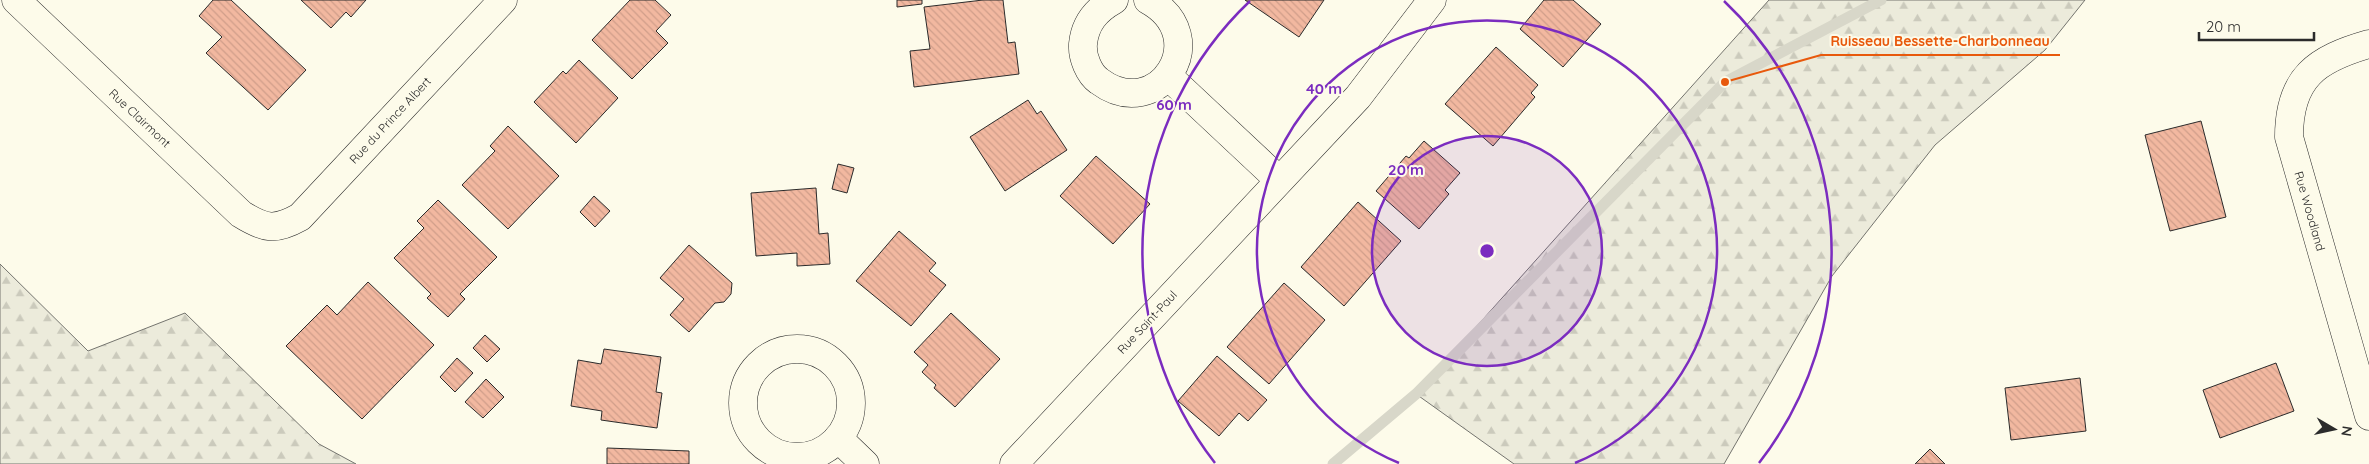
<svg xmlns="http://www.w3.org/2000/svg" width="2369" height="464" viewBox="0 0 2369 464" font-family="Quicksand,sans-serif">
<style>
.forest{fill:url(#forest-firs);stroke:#74746e}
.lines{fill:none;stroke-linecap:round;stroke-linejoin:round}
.stream{stroke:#d8d7c9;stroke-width:11}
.building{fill:url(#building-back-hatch);stroke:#2b2b2b}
.street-casing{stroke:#2b2b2b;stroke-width:29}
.street{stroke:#fdfbea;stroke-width:28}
.ring{fill:none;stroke:#7b2cbf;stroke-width:2.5}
.labels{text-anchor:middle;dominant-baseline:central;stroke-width:4;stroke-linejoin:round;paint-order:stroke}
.street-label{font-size:12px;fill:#2b2b2b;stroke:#fdfbea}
.centre{fill:#7b2cbf;stroke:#fdfbea;stroke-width:2.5}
.ring-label{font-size:15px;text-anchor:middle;font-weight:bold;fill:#7b2cbf;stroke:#fdfbea;stroke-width:4;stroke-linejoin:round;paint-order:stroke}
.leader{fill:none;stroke:#e8590c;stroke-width:2}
.callout-dot{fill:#e8590c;stroke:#fdfbea;stroke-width:2}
.callout-label{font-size:14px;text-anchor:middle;font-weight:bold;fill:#e8590c;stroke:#fdfbea;stroke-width:4;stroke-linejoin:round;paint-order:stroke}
</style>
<defs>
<pattern id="forest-firs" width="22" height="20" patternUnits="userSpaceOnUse" patternTransform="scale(1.25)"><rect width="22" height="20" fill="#ecebdb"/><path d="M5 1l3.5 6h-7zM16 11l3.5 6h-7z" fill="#cbcabc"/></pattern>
<pattern id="building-back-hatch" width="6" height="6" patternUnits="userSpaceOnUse" patternTransform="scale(1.25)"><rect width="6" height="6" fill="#f2b8a0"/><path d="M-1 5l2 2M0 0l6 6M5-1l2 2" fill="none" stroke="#d09e8a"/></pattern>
</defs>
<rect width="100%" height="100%" fill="#fdfbea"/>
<g class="forest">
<path d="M1769 0H2085L2045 50 1935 145 1832 276 1724 464H1514L1416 394Z"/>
<path d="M0 264 88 351 185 313 319 444 356 464H0Z"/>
</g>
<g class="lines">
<path class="stream" d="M1333 464 1416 394 1725 82 1881 0"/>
</g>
<g class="building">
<path d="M213 0H231L306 70 268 110 206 53 222 37 199 16Z"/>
<path d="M301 0H366L351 17 346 12 331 28Z"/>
<path d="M630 0H655L671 15 656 31 668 43 632 79 592 40Z"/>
<path d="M897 0H922V4L897 7Z"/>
<path d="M983 0H1003L1008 43 1015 42 1019 74 914 87 910 51 930 49 924 7Z"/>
<path d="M1245 0H1324L1299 37Z"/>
<path d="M1544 0H1573L1601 24 1563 67 1520 29Z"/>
<path d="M1496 47 1538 85 1531 93 1535 97 1493 146 1445 104Z"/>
<path d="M579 60 618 98 576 143 534 102 563 71 566 74Z"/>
<path d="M1028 100 1037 114 1041 111 1067 150 1005 191 970 137Z"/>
<path d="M2201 121 2226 217 2170 231 2145 135Z"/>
<path d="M508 126 559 176 508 229 462 185 495 151 490 146Z"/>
<path d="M1424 141 1460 173 1445 190 1449 194 1419 229 1376 191 1406 156 1409 158Z"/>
<path d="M1096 156 1150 204 1113 244 1060 196Z"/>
<path d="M838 164 854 168 847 193 832 189Z"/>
<path d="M816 188 819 234 828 233 830 264 797 266V253L756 256 751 193Z"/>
<path d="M594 196 610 211 595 227 580 212Z"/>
<path d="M438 200 497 257 460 294 465 299 448 317 427 298 431 294 394 258 424 228 417 221Z"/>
<path d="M1358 202 1401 241 1344 306 1301 267Z"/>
<path d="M899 231 936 263 929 271 946 285 911 326 856 281Z"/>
<path d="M689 245 732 283 731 294 724 302 715 303 689 332 670 315 684 299 660 278Z"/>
<path d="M368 282 434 345 362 419 286 346 327 305 337 315Z"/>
<path d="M1284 283 1325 320 1269 384 1227 347Z"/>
<path d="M951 313 1000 359 955 407 934 388 936 385 922 372 928 365 914 352Z"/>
<path d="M485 335 500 349 487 362 473 348Z"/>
<path d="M604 349 661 357 656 392 662 393 657 428 601 420 602 411 571 406 578 360 601 364Z"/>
<path d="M1217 356 1267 400 1248 421 1239 413 1219 436 1178 401Z"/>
<path d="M457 358 473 373 455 392 440 377Z"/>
<path d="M2276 363 2294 411 2220 438 2203 390Z"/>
<path d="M2080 378 2086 431 2011 440 2005 388Z"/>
<path d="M486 379 504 397 483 418 465 402Z"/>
<path d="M607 448 689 451V464H607Z"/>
<path d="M1930 449 1945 464H1915Z"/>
</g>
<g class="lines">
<g class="street-casing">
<g id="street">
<path d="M16 0 241 214C265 229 275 231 300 217L503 0"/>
<path d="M1114 0C1096 10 1085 23 1083 44 1082 57 1089 74 1099 81 1158 125 1215 37 1148 0"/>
<path d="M2369 44C2317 59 2289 77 2289 137L2369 416"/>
<path d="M1168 76 1279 180"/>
<circle cx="797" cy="403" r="54"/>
<path d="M838 438 865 464"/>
<path d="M1014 464 1358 97 1432 0"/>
</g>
</g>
<use href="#street" class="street"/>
</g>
<circle cx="1487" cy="251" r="115" fill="#7b2cbf" fill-opacity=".12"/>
<g class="ring">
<circle cx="1487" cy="251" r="115"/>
<path d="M1399 463A230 230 0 1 1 1575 463"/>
<path d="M1215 463A345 345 0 0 1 1250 1M1724 1A345 345 0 0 1 1759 463"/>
</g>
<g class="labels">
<g class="street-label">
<text transform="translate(140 118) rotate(43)">Rue Clairmont</text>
<text transform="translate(390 120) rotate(-47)">Rue du Prince Albert</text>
<text transform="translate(2310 211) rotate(74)">Rue Woodland</text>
<text transform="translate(1147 322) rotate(-47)">Rue Saint-Paul</text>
</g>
</g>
<circle cx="1487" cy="251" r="8" class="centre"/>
<g class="ring-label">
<text x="1324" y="94">40 m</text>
<text x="1174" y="110">60 m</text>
<text x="1406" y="175">20 m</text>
</g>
<path class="leader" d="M1725 82L1821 55H2060"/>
<circle class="callout-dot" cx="1725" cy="82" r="5"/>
<g class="callout-label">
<text x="1940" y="46">Ruisseau Bessette-Charbonneau</text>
</g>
<g transform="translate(2334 429) rotate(99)" stroke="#fdfbea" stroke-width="4" paint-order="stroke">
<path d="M0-4L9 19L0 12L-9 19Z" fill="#2b2b2b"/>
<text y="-8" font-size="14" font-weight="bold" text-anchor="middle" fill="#2b2b2b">N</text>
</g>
<path d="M2199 32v8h115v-8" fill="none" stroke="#2b2b2b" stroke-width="2.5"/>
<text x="2206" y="32" font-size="15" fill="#2b2b2b" stroke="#fdfbea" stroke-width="4" paint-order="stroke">20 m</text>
</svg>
